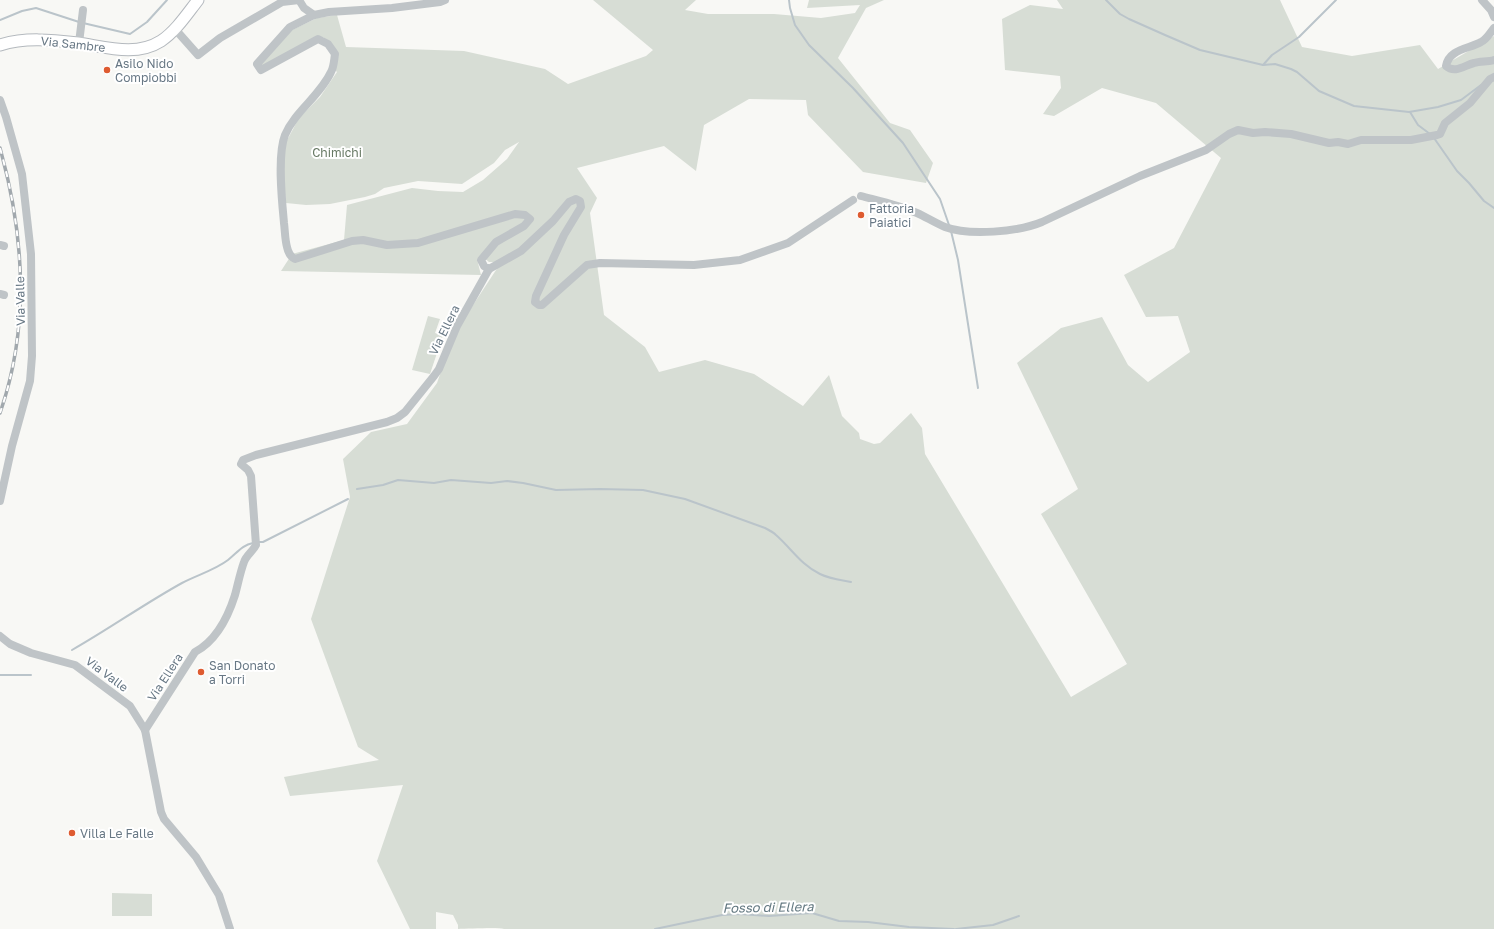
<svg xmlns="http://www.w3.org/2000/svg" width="1494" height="929" viewBox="0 0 1494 929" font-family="'Golos Text',sans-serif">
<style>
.green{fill:#d7ddd5}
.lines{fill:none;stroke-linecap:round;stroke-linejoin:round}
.stream{stroke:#bac4ca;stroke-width:2}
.secondary-casing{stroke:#b4b9be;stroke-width:13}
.street{stroke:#bfc4c7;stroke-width:8}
.secondary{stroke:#fff;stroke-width:11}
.rail-casing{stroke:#a1a8ad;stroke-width:3.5}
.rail{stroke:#fff;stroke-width:2;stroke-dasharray:6;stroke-linecap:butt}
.poi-dot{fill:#de5b30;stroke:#fff;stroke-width:1.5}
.labels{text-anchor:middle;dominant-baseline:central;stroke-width:4;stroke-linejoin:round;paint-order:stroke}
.street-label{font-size:12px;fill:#687885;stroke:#fff}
.poi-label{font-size:12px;fill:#687885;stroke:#fff;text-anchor:start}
.park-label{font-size:12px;fill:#667863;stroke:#fff}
.water-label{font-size:13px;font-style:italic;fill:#637881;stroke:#fff}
</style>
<rect width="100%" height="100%" fill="#f8f8f5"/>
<g class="green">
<path d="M593 0H696L685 10 708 14H774L821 18 855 13 860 5 807 8 809 0H884L866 8 838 58 890 123 910 130 933 163 926 183 863 172 808 115 806 100 749 99 704 125 696 171 664 146 577 168 597 198 590 213 604 315 645 347 659 372 705 360 754 374 803 406 829 375 842 416 859 433 860 439 874 444 880 443 911 413 922 428 925 454 1071 697 1127 664 1041 514 1078 489 1017 363 1061 328 1102 317 1128 365 1148 382 1190 352 1178 316 1146 317 1124 275 1174 248 1221 158 1156 103 1102 88 1054 116 1043 114 1061 88 1060 76 1005 70 1002 19 1030 5 1063 9 1057 0H1280L1302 47 1352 56 1420 45 1438 69 1494 36V929H504C498 927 467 929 458 929V925L453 915 436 912V929H410L377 861 403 785 290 796 284 777 379 760 358 747 311 619 350 497 343 459 371 432 407 424 437 383 454 334 498 267 497 262H489L482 256 477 259 481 275 281 271 292 254 344 240 347 205 412 188 438 191 463 192 483 180 507 159 519 142 505 150 494 163 462 184 418 181 384 188 375 194 365 197 330 204 306 205 286 203 283 179 285 144 299 118 320 97 337 72 334 69 337 52 323 37 262 66 260 63 292 30 317 18 337 15 346 47 464 51 545 69 568 84 646 56 653 50Z"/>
<path d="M428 316 440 319 435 333 443 335 430 374 412 370Z"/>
<path d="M112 893 152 894V916H112Z"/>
</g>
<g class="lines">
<g class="stream">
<path d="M789 0 790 8 795 25 809 45 853 88 903 143 940 199 949 225"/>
<path d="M1106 0 1120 14 1129 19 1165 35 1200 50 1263 65 1275 64 1291 69 1297 72 1319 91 1354 106 1409 112 1438 107 1461 100 1481 85"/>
<path d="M0 20 22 11 36 8 79 22"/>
<path d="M83 23 130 34 147 22 167 0"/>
<path d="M1263 65 1272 55 1299 37 1336 0"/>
<path d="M1410 112 1418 125 1430 134"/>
<path d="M1434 138 1457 171 1469 183 1484 201 1494 208"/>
<path d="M951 231 958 260 978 388"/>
<path d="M357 489 383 485 398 480 434 483 451 480 491 483 507 481 523 483 556 490 600 489 643 490 685 499 765 528C769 530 773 532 776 535 791 548 801 565 820 574 830 579 841 580 851 582"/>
<path d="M258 542H263L348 499"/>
<path d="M72 650C109 629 144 604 182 583 197 575 215 570 228 560 237 553 242 545 253 543"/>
<path d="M0 675H31"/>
<path d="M655 929 722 915 740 914 769 916 812 913 839 921 868 922 909 927 954 929"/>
<path d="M956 929 993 925 1019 916"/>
</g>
<g class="secondary-casing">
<path id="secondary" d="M0 45C25 37 52 40 78 43 106 47 136 57 161 41 176 31 187 14 198 0"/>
</g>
<g class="street">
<path d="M299 0 304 8 314 15"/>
<path d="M445 0 440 2 392 8 329 12 314 15 290 27 257 64 261 70 318 39 328 44 335 54C334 60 334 67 331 72 320 96 295 111 285 135 277 155 282 202 284 223 285 231 285 240 287 247 288 252 291 257 295 259L352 241 363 240 387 245 418 243 515 214 525 215 530 219 524 226 496 242 481 260 484 266 489 269"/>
<path d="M1482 0 1491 10 1494 17"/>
<path d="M1494 28C1490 33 1487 39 1481 42 1469 49 1449 49 1446 66 1455 74 1465 65 1474 63 1480 61 1488 62 1494 60"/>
<path d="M175 29 198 55 220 38 282 2 299 0"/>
<path d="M79 43 83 10"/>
<path d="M0 100 6 117 22 174 31 254 32 356 30 381 12 446 0 501"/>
<path d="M861 196C880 201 899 205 917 213 926 217 935 223 945 227 969 236 1018 232 1042 222L1140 176 1206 150 1229 134 1238 130 1253 133 1265 132 1291 134 1329 143 1338 142 1348 144 1361 140H1411L1437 135 1440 134 1445 123 1470 103 1490 79 1494 77"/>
<path d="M0 245 4 246"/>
<path d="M489 269 521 251 553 221 569 202 576 199 580 201 581 207 564 235 536 296 535 302 539 305H542L587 265 600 263 694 265 740 260 788 243 853 200"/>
<path d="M0 294 4 295"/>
<path d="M0 636 10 644 31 653 75 665 130 706 145 730 161 812 164 819 196 857 219 895 230 929"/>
<path d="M145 730 195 652C216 641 228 617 235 595 238 584 240 573 244 562 246 556 253 551 256 545L251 476 248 470 241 464 243 460 256 455 387 422 397 418 405 412 434 376 439 369 457 326 489 269"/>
</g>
<use href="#secondary" class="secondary"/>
<g class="rail-casing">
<path id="rail" d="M0 148C24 234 30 327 0 413"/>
</g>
<use href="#rail" class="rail"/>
</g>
<g class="poi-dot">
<circle cx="107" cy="70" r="4"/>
<circle cx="861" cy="215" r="4"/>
<circle cx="201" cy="672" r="4"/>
<circle cx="72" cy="833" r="4"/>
</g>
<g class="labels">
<g class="street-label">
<text transform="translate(73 44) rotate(6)">Via Sambre</text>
<text transform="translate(20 301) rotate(-91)">Via Valle</text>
<text transform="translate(444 330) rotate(-64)">Via Ellera</text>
<text transform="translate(107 674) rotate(37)">Via Valle</text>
<text transform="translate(165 677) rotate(-57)">Via Ellera</text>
</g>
<g class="poi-label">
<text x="115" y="63">Asilo Nido<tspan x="115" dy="14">Compiobbi</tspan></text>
<text x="869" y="208">Fattoria<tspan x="869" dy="14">Paiatici</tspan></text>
<text x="209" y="665">San Donato<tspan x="209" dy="14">a Torri</tspan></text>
<text x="80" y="833">Villa Le Falle</text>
</g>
<g class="park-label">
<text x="337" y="152">Chimichi</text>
</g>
<g class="water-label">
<text transform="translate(768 907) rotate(-1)">Fosso di Ellera</text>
</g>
</g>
</svg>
